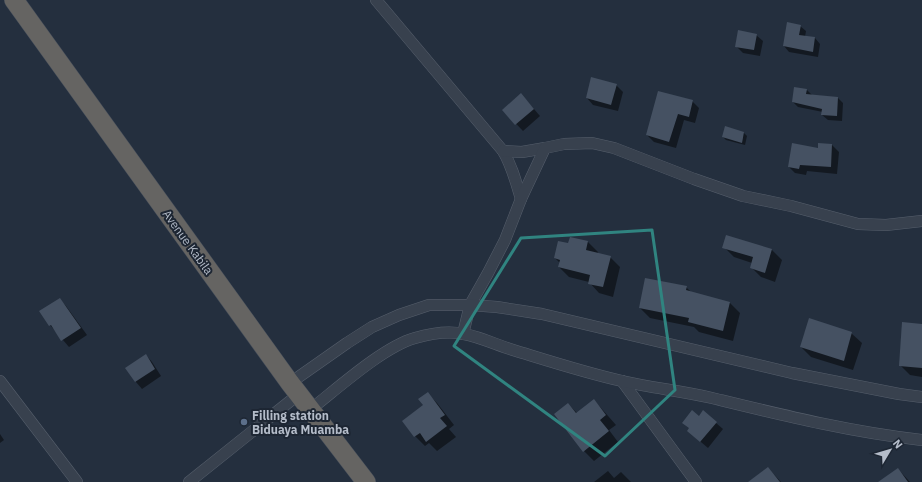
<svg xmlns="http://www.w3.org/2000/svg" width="922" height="482" viewBox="0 0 922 482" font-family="'IBM Plex Sans',sans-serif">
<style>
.shadow{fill:#0007}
.building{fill:#455162}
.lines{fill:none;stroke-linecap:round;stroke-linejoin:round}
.minor-casing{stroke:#565f6c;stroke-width:12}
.trunk-casing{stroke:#434c59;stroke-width:20}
.minor{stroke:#38414e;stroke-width:11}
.trunk{stroke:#656462;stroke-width:19}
.marked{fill:none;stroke:#308480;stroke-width:3;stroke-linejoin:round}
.service-dot{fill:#5c6f8a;stroke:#1d2633;stroke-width:1.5}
.labels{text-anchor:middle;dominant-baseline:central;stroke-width:4;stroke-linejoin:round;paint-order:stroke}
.street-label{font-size:12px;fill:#b4bcc9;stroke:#1d2633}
.poi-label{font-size:12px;font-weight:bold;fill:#b4bcc9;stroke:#1d2633;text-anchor:start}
</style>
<rect width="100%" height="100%" fill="#242f3e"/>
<g class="shadow">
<path d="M800 26 806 31 805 37 815 38 820 44 818 57 789 52 784 46Z"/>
<path d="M756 35 763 41 760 56 743 53 736 46Z"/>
<path d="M616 85 623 92 618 111 593 105 587 98Z"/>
<path d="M807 90 812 95 838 98 843 103 842 121 828 120 822 115 823 112 798 107 793 102Z"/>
<path d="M527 101 540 116 523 131 503 110Z"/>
<path d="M692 101 699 108 695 123 684 120 676 148 654 142 647 135Z"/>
<path d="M744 133 747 136 745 145 726 140 723 137Z"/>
<path d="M832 145 839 152 837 174 807 171 806 175 795 173 789 167 819 149Z"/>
<path d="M727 236 772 250 782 260 775 282 761 277 751 267 752 263 734 257 724 247Z"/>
<path d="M571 238 588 242 598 252 597 254 610 257 620 267 613 297 599 293 589 282 569 277 559 267 560 263 555 258 569 245Z"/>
<path d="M686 287 692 293 730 303 740 313 733 341 699 332 694 327 650 318 640 308Z"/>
<path d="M59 299 66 306 87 335 69 347 50 325Z"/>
<path d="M922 325V377L910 375 900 365Z"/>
<path d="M851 333 862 343 853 370 811 357 801 347Z"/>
<path d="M146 355 152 362 161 376 142 389 136 382 127 368Z"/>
<path d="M427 393 437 403 454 425 449 429 456 437 437 451 429 443 425 446 415 436Z"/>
<path d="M594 400 616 425 609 430 618 442 594 461 584 451 568 404 577 413Z"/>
<path d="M699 417 716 423 723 429 708 448 688 431Z"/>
<path d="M0 434 4 440 0 443Z"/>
<path d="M768 468 781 482H750Z"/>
<path d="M898 469 910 482H880Z"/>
<path d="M608 471 614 478 621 472 631 482H594Z"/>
</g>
<g class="building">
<path d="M787 22 801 25 799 35 815 37 813 52 783 46Z"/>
<path d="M738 30 757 34 754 50 735 47Z"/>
<path d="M591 77 617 84 611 105 586 98Z"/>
<path d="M794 87 807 89 806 94 838 97 837 116 821 115 822 109 792 102Z"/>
<path d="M658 91 693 100 689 117 678 114 669 142 646 135Z"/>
<path d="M521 93 534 109 515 125 502 110Z"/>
<path d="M725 126 744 132 742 143 722 137Z"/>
<path d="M792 143 818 148V143L832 144 831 167 800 165 799 169 788 167Z"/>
<path d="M726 235 772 249 765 273 750 268 753 257 722 248Z"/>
<path d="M570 237 588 241 586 250 611 256 603 287 588 284 590 275 558 267 560 260 554 258 558 241 568 243Z"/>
<path d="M645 278 687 286 686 290 730 302 723 331 688 322 689 318 639 308Z"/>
<path d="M60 298 81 328 61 341 51 325 49 326 39 311Z"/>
<path d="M809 318 852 332 844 361 800 347Z"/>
<path d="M902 322 922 324V368L899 366Z"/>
<path d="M146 354 155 369 135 382 125 368Z"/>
<path d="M428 392 445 415 440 418 447 426 426 442 420 433 414 437 402 421 423 405 418 399Z"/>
<path d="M594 399 606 415 600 420 609 431 583 452 554 414 568 403 576 413Z"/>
<path d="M692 410 699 416 703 410 717 422 700 442 687 431 689 428 682 423Z"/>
<path d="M768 467 780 482H748Z"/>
<path d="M898 468 908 482H878Z"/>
</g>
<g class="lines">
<g class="minor-casing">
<g id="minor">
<path d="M376 0 503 151C512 166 516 182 521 199"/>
<path d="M503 151 522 152 545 148"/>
<path d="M463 334 470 305 488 273 505 240 521 199 545 148 564 144 592 143 614 148 694 179 743 196 791 206 858 224 886 225 922 221"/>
<path d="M0 381 77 482"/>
<path d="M622 381 696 482"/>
<path d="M290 383 347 343 372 327 399 315 429 305H470L497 307 542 314 792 373 899 394 922 397"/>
<path d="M311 409C338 388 383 347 415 338 429 334 449 331 464 334 480 337 497 345 513 350 549 361 586 373 622 381 652 388 682 391 712 398 782 415 850 432 922 440"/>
<path d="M189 482 299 394"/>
</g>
</g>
<g class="trunk-casing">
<path id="trunk" d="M14 0 290 383 366 482"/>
</g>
<use href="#minor" class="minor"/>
<use href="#trunk" class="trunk"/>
</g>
<path class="marked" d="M652 230 675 390 605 456 454 346 521 238Z"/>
<circle class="service-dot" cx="244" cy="422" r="4"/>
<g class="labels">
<g class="street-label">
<text transform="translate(188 242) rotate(54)">Avenue Kabila</text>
</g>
<g class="poi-label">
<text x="252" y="415">Filling station<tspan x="252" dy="14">Biduaya Muamba</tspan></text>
</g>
</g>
<g transform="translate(890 450) rotate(52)" stroke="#1d2633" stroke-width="3" paint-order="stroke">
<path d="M0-3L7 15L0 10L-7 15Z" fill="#b4bcc9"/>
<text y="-6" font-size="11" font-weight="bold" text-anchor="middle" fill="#b4bcc9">N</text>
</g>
</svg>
